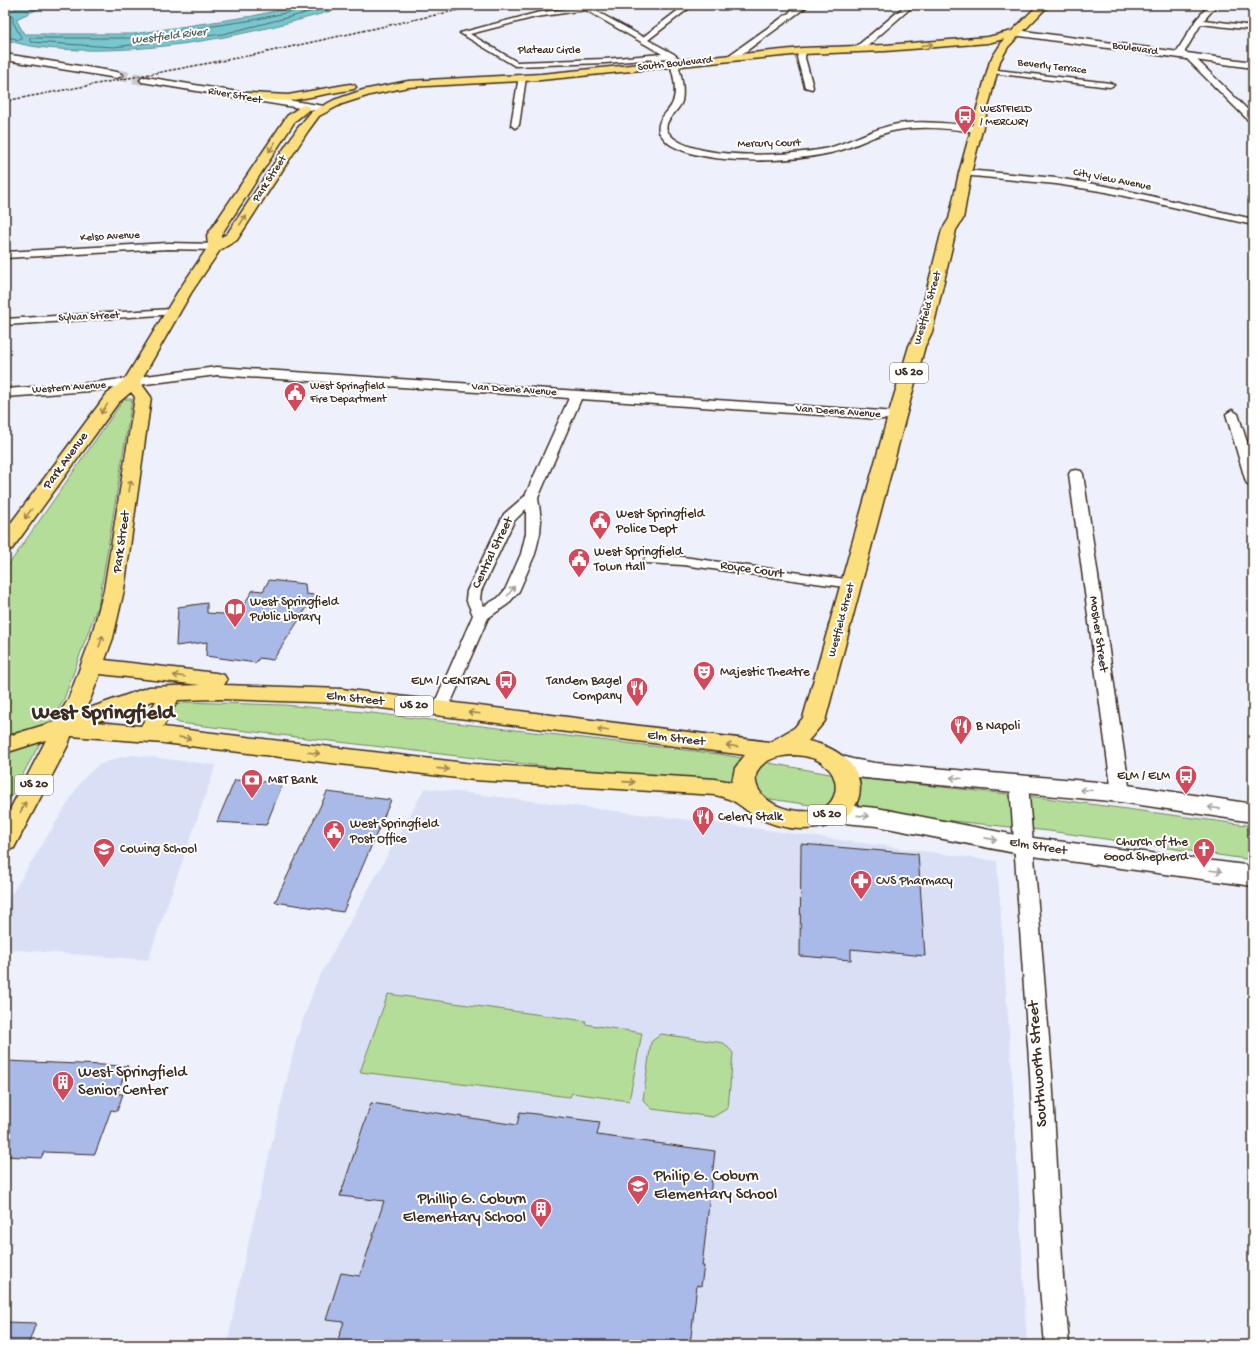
<svg xmlns="http://www.w3.org/2000/svg" width="1258" height="1350" viewBox="0 0 1258 1350" font-family="'Gochi Hand',sans-serif">
<style>
.built{fill:#d9e0f6}
.green{fill:#b4dd99;stroke:#78845c}
.water{fill:#77c7d1;stroke:#5f8889}
.lines{fill:none;stroke-linecap:round;stroke-linejoin:round}
.shore{stroke:#536966;stroke-width:1}
.building{fill:#a9bae9;stroke:#3b2a1e}
.secondary-tunnel{stroke:#cac9cf;stroke-width:11;stroke-dasharray:11 5.5;stroke-linecap:butt}
.street-casing{stroke:#3b2a1e;stroke-width:3}
.secondary-casing{stroke:#3b2a1e;stroke-width:3}
.primary-casing{stroke:#3b2a1e;stroke-width:3}
.street{fill:#fff;fill-rule:evenodd}
.secondary{fill:#fff;fill-rule:evenodd}
.primary{fill:#fce080;fill-rule:evenodd}
.rail{stroke:#3b2a1e;stroke-width:1.5;stroke-dasharray:3 1.5;stroke-linecap:butt}
.oneway{stroke:#9c854f}
.oneway2{stroke:#a79f9a}
.labels{text-anchor:middle;dominant-baseline:central;stroke-width:4;stroke-linejoin:round;paint-order:stroke}
.far-street-label{font-size:11px;fill:#3b2a1e;stroke:#fff}
.far-poi-label{font-size:11px;fill:#3b2a1e;stroke:#fff;text-anchor:start}
.far-water-label{font-size:12px;font-style:italic;fill:#50615d;stroke:#fff}
.shield{fill:#fff;stroke:#766a62;stroke-width:1}
.shield-label{font-size:12px;font-weight:bold;fill:#3b2a1e}
.street-label{font-size:13px;fill:#3b2a1e;stroke:#fff}
.poi-label{font-size:13px;fill:#3b2a1e;stroke:#fff;text-anchor:start}
.near-street-label{font-size:16px;fill:#3b2a1e;stroke:#fff}
.near-poi-label{font-size:16px;fill:#3b2a1e;stroke:#fff;text-anchor:start}
.town-label{font-size:21px;font-weight:bold;fill:#3b2a1e;stroke:#fff}
</style>
<rect width="100%" height="100%" fill="#eef1fb"/>
<filter id="ink" filterUnits="userSpaceOnUse"><feTurbulence type="fractalNoise" baseFrequency=".025" numOctaves="2"/><feDisplacementMap in="SourceGraphic" scale="8" xChannelSelector="R" yChannelSelector="G"/><feConvolveMatrix kernelMatrix="1 2 1 2 8 2 1 2 1" color-interpolation-filters="sRGB"/></filter>
<g filter="url(#ink)">
<g class="built">
<path d="M133 755 216 765 148 960 5 949 6 903 82 780 98 765 121 757Z"/>
<path d="M425 788 707 822 997 861 1013 1088 1027 1345H227L244 1261 297 1037 317 981Z"/>
</g>
<g class="green">
<path d="M124 399H132L99 602 64 699 5 807V570Z"/>
<path d="M182 702 284 705 363 712 719 754 847 777 1045 798 1253 826V860L1049 831 837 809 584 771 179 723 168 716 173 706Z"/>
<path d="M388 994 586 1021 585 1024 642 1033 629 1101 572 1093 570 1097 360 1072Z"/>
<path d="M661 1034 724 1043 733 1053 728 1108 713 1117 652 1109 643 1100 651 1042Z"/>
</g>
<path class="water" d="M24 5H47L16 19 24 34H133L253 16 301 5H351C263 32 172 52 80 50 55 49 28 48 5 39V13Z"/>
<g class="lines">
<g class="shore">
<path d="M297 5 294 11 253 20 133 38H31L29 40 31 42 114 47 223 34 337 5"/>
<path d="M5 17 13 16V22L22 39 19 40 5 36"/>
</g>
</g>
<g class="building">
<path d="M269 580 305 584 306 594 315 595 273 660 259 658 256 663 206 656 207 642 176 646 178 607 207 603V613L237 615 253 590 263 591Z"/>
<path d="M235 780 283 783 266 825 217 822Z"/>
<path d="M327 792 391 800 343 912 275 902Z"/>
<path d="M801 844 918 854 925 956 851 949V960L800 956Z"/>
<path d="M5 1061 128 1066 117 1094H123L117 1111 111 1110 95 1154 44 1152 41 1158 5 1156Z"/>
<path d="M371 1103 517 1125 520 1112 600 1122 597 1135 715 1151 702 1266H704L701 1286 697 1285 690 1345H357L337 1342 344 1322 326 1320 341 1273 360 1276 384 1201 340 1196Z"/>
<path d="M5 1322 36 1323 28 1345H5Z"/>
</g>
<g class="lines">
<path class="secondary-tunnel" d="M117 75 146 80"/>
<g class="street-casing">
<g id="street">
<path d="M685 5H693L648 40 674 54 684 63 679 68C682 77 684 91 682 101 680 111 661 121 668 132 688 163 800 156 832 147 854 140 875 128 898 124 924 120 951 124 977 126L981 129 977 132C951 129 924 125 898 130 877 133 859 145 838 151 798 162 708 167 671 145 666 142 662 136 659 132 656 118 669 113 673 102 677 91 674 77 671 67L675 63 669 58 605 63 515 66 460 33 536 13 587 6 643 37ZM586 10 662 54 605 59 517 62 470 34 536 17Z"/>
<path d="M800 5H809L734 60H728V56Z"/>
<path d="M906 5H914L863 50H857V46Z"/>
<path d="M1209 5H1217L1204 20 1253 26V30L1201 24 1185 51V55L1191 54 1253 115V123L1250 122 1184 56 1181 57 1177 55V51L1196 20Z"/>
<path d="M799 49 806 51 805 58 813 87 812 89 805 87 797 58Z"/>
<path d="M989 69 1110 83 1114 85 1110 87 992 73 988 71Z"/>
<path d="M519 76 526 78 519 125 515 128 511 125Z"/>
<path d="M965 170 1056 178 1106 186 1253 219V225L1106 192 1056 184 962 175 960 173Z"/>
<path d="M168 243 215 244 220 247 215 250 168 249 5 258V252Z"/>
<path d="M172 309 178 312 176 314 5 325V319Z"/>
<path d="M217 367 897 412 903 416 897 420 581 399 538 498 541 520 540 533 535 554 519 591 508 604 488 618 448 709 446 713 440 714 434 713 432 709 473 615 466 599 467 591 504 514 525 496 569 398 217 375 90 391 5 397V389L90 383ZM526 509V533L521 554 505 590 498 598 484 606 480 599 481 591 514 521Z"/>
<path d="M1232 410 1238 414 1253 461V486L1248 485 1246 482 1226 414Z"/>
<path d="M1076 470 1081 471 1083 474 1130 793 1127 797 1121 799 1115 797 1112 793 1069 474 1071 471Z"/>
<path d="M651 556 683 557 852 580 857 581 859 584 857 587 852 588 683 565 646 563 644 560 646 557Z"/>
<path d="M1019 778 1025 780 1028 784 1052 1074 1063 1277 1069 1345H1045L1039 1277 1030 1074 1010 784 1013 780Z"/>
</g>
</g>
<g class="secondary-casing">
<g id="secondary">
<path d="M1017 30 1253 62V68L1013 35 1012 33 1013 31Z"/>
<path d="M5 54 117 72 123 75 117 78 5 60Z"/>
<path d="M146 77 324 106 330 109 324 112 142 82 140 80 142 78Z"/>
<path d="M833 753 852 759 875 763 1121 784 1253 804V822L1121 802 875 779C859 777 831 777 821 761L825 755Z"/>
<path d="M844 805 877 808 1025 837 1253 866V886L1025 855 877 826 844 823 824 826 815 823 812 817 815 811Z"/>
</g>
</g>
<g class="primary-casing">
<g id="primary">
<path d="M1038 5H1049L1008 47 1000 61 971 173 963 219 956 230 932 332 925 346 906 416 825 721 808 741C881 756 875 830 802 829 786 829 765 823 752 814 736 803 736 800 715 795L474 780 164 743 71 736 68 745 14 848 5 851V819L46 740 5 753V737L54 722 68 700 91 638 104 590 135 397 131 392 118 403 12 549 5 551V531L106 395 125 379 177 293 208 247 207 235 287 116 301 106 305 105 311 108 295 121 221 235V237L227 234 297 129 311 112 334 100 363 90 408 81 541 74 802 48 885 45 988 37 1012 31ZM1004 39 990 61 959 173 949 219 942 230 916 332 909 346 888 416 803 718 794 728 770 742 342 689 224 685 227 680 224 675 216 673 105 660 113 638 124 590 151 397 140 382 191 293 220 250 237 240 308 131 319 116 342 104 370 95 408 87 541 80 802 54 885 51 988 43ZM100 674 200 685 149 687 84 710 90 700ZM219 699 342 703 745 755 735 768 732 782 715 779 474 764 163 727 178 700ZM152 701H156L141 726 96 722ZM795 755C807 756 817 758 826 766 843 781 837 809 813 811 751 816 731 756 795 755Z"/>
<path d="M350 84 354 85 356 87 354 89 288 101 232 98 226 95 232 92 288 95Z"/>
</g>
</g>
<use href="#street" class="street"/>
<use href="#secondary" class="secondary"/>
<use href="#primary" class="primary"/>
<path class="rail" d="M5 101 258 54 481 5"/>
</g>
<defs><path id="oneway-shaft" d="M-6 0H5M1.5-3L5.5 0L1.5 3" fill="none" stroke-width="1.6" stroke-linecap="round" stroke-linejoin="round"/></defs>
<g class="oneway">
<use href="#oneway-shaft" transform="translate(927 45) rotate(-5)"/>
<use href="#oneway-shaft" transform="translate(272 147) rotate(123)"/>
<use href="#oneway-shaft" transform="translate(243 220) rotate(-57)"/>
<use href="#oneway-shaft" transform="translate(104 409) rotate(126)"/>
<use href="#oneway-shaft" transform="translate(130 486) rotate(-81)"/>
<use href="#oneway-shaft" transform="translate(28 514) rotate(126)"/>
<use href="#oneway-shaft" transform="translate(101 641) rotate(-72)"/>
<use href="#oneway-shaft" transform="translate(179 676) rotate(-173)"/>
<use href="#oneway-shaft" transform="translate(474 713) rotate(-173)"/>
<use href="#oneway-shaft" transform="translate(603 730) rotate(-173)"/>
<use href="#oneway-shaft" transform="translate(185 738) rotate(8)"/>
<use href="#oneway-shaft" transform="translate(732 746) rotate(-173)"/>
<use href="#oneway-shaft" transform="translate(314 753) rotate(7)"/>
<use href="#oneway-shaft" transform="translate(443 769) rotate(6)"/>
<use href="#oneway-shaft" transform="translate(629 782) rotate(4)"/>
<use href="#oneway-shaft" transform="translate(23 807) rotate(-63)"/>
</g>
<g class="oneway2">
<use href="#oneway-shaft" transform="translate(511 591) rotate(-54)"/>
<use href="#oneway-shaft" transform="translate(956 778) rotate(-175)"/>
<use href="#oneway-shaft" transform="translate(1086 790) rotate(-175)"/>
<use href="#oneway-shaft" transform="translate(1214 808) rotate(-172)"/>
<use href="#oneway-shaft" transform="translate(863 816) rotate(6)"/>
<use href="#oneway-shaft" transform="translate(991 839) rotate(11)"/>
<use href="#oneway-shaft" transform="translate(1216 871) rotate(7)"/>
</g>
</g>
<defs>
<g id="bus-pin" transform="scale(1.15)"><path d="M0 17L-7.5 6A9.5 9.5 0 1 1 7.5 6Z" fill="#d1495b" stroke="#fff"/><path d="M-5-6H5V4H4V6H2V4H-2V6H-4V4H-5ZM-3.5-4V0h7V-4ZM-3.5 1.2v1.5H-2V1.2ZM2 1.2v1.5H3.5V1.2Z" fill="#fff"/></g>
<g id="civic-pin" transform="scale(1.15)"><path d="M0 17L-7.5 6A9.5 9.5 0 1 1 7.5 6Z" fill="#d1495b" stroke="#fff"/><path d="M-.6-6.5H3V-4.5H.6V-3L4-1V1h2V6H-6V1h2V-1L-.6-3ZM-1.2 2.5V6h2.4V2.5Z" fill="#fff"/></g>
<g id="library-pin" transform="scale(1.15)"><path d="M0 17L-7.5 6A9.5 9.5 0 1 1 7.5 6Z" fill="#d1495b" stroke="#fff"/><path d="M-6-4Q-3-5.5-.7-3.5V5Q-3 3-6 4ZM6-4Q3-5.5 .7-3.5V5Q3 3 6 4Z" fill="#fff"/></g>
<g id="theatre-pin" transform="scale(1.15)"><path d="M0 17L-7.5 6A9.5 9.5 0 1 1 7.5 6Z" fill="#d1495b" stroke="#fff"/><path d="M-5-5.5Q0-4 5-5.5V0Q5 5 0 6Q-5 5-5 0ZM-3.3-2.5H-1v1.5H-3.3ZM1-2.5H3.3v1.5H1ZM-2.8 1Q0 5.5 2.8 1Z" fill="#fff"/></g>
<g id="restaurant-pin" transform="scale(1.15)"><path d="M0 17L-7.5 6A9.5 9.5 0 1 1 7.5 6Z" fill="#d1495b" stroke="#fff"/><path d="M-5-6h1v4h1v-4h1v4h1v-4h1v5L-1.5 .5V6h-2V.5L-5-1ZM5-6V6H3V1.5H1.5Q1.5-4 5-6Z" fill="#fff"/></g>
<g id="bank-pin" transform="scale(1.15)"><path d="M0 17L-7.5 6A9.5 9.5 0 1 1 7.5 6Z" fill="#d1495b" stroke="#fff"/><path d="M-6-4H6V4H-6ZM0-2.3a2.3 2.3 0 1 0 0 4.6a2.3 2.3 0 1 0 0-4.6Z" fill="#fff"/></g>
<g id="school-pin" transform="scale(1.15)"><path d="M0 17L-7.5 6A9.5 9.5 0 1 1 7.5 6Z" fill="#d1495b" stroke="#fff"/><path d="M0-5L7-2L0 1L-7-2ZM-4 1L0 2.5L4 1V4Q0 6-4 4Z" fill="#fff"/></g>
<g id="church-pin" transform="scale(1.15)"><path d="M0 17L-7.5 6A9.5 9.5 0 1 1 7.5 6Z" fill="#d1495b" stroke="#fff"/><path d="M-1.2-6h2.4v3.5h3.3v2.4h-3.3V6h-2.4V-.1h-3.3v-2.4h3.3Z" fill="#fff"/></g>
<g id="pharmacy-pin" transform="scale(1.15)"><path d="M0 17L-7.5 6A9.5 9.5 0 1 1 7.5 6Z" fill="#d1495b" stroke="#fff"/><path d="M-2-6h4v4h4v4h-4v4h-4v-4h-4v-4h4Z" fill="#fff"/></g>
<g id="building-pin" transform="scale(1.15)"><path d="M0 17L-7.5 6A9.5 9.5 0 1 1 7.5 6Z" fill="#d1495b" stroke="#fff"/><path d="M-4-6H4V6H1V3H-1V6H-4ZM-2.5-4.3h1.7v1.8h-1.7ZM.8-4.3h1.7v1.8H.8ZM-2.5-1h1.7V.8h-1.7ZM.8-1h1.7V.8H.8Z" fill="#fff"/></g>
</defs>
<g fill-rule="evenodd">
<use href="#bus-pin" x="965" y="116"/>
<use href="#civic-pin" x="295" y="393"/>
<use href="#civic-pin" x="600" y="521"/>
<use href="#civic-pin" x="579" y="559"/>
<use href="#library-pin" x="235" y="609"/>
<use href="#theatre-pin" x="704" y="672"/>
<use href="#bus-pin" x="506" y="681"/>
<use href="#restaurant-pin" x="637" y="688"/>
<use href="#restaurant-pin" x="961" y="726"/>
<use href="#bus-pin" x="1186" y="776"/>
<use href="#bank-pin" x="252" y="780"/>
<use href="#restaurant-pin" x="703" y="817"/>
<use href="#civic-pin" x="334" y="831"/>
<use href="#school-pin" x="104" y="849"/>
<use href="#church-pin" x="1204" y="849"/>
<use href="#pharmacy-pin" x="861" y="881"/>
<use href="#building-pin" x="63" y="1082"/>
<use href="#school-pin" x="638" y="1186"/>
<use href="#building-pin" x="541" y="1209"/>
</g>
<g class="labels">
<g class="far-street-label">
<text transform="translate(1135 49) rotate(8)">Boulevard</text>
<text x="549" y="51">Plateau Circle</text>
<text transform="translate(675 64) rotate(-6)">South Boulevard</text>
<text transform="translate(1052 67) rotate(7)">Beverly Terrace</text>
<text transform="translate(235 96) rotate(10)">River Street</text>
<text transform="translate(769 144) rotate(-1)">Mercury Court</text>
<text transform="translate(270 179) rotate(-57)">Park Street</text>
<text transform="translate(1112 180) rotate(11)">City View Avenue</text>
<text transform="translate(110 237) rotate(-3)">Kelso Avenue</text>
<text transform="translate(928 308) rotate(-74)">Westfield Street</text>
<text transform="translate(89 317) rotate(-3)">Sylvan Street</text>
<text transform="translate(69 388) rotate(-4)">Western Avenue</text>
<text transform="translate(514 390) rotate(4)">Van Deene Avenue</text>
<text transform="translate(838 412) rotate(4)">Van Deene Avenue</text>
<text transform="translate(842 620) rotate(-75)">Westfield Street</text>
</g>
<g class="far-poi-label">
<text x="980" y="110">WESTFIELD<tspan x="980" dy="13">/ MERCURY</tspan></text>
<text x="310" y="387">West Springfield<tspan x="310" dy="13">Fire Department</tspan></text>
</g>
<g class="far-water-label">
<text transform="translate(169 37) rotate(-7)">Westfield River</text>
</g>
<g class="shield">
<rect x="890" y="363" width="38" height="20" rx="3"/>
<rect x="395" y="696" width="38" height="20" rx="3"/>
<rect x="15" y="775" width="38" height="20" rx="3"/>
<rect x="808" y="805" width="38" height="20" rx="3"/>
</g>
<g class="shield-label">
<text x="909" y="373">US 20</text>
<text x="414" y="706">US 20</text>
<text x="34" y="785">US 20</text>
<text x="827" y="815">US 20</text>
</g>
<g class="street-label">
<text transform="translate(66 461) rotate(-54)">Park Avenue</text>
<text transform="translate(122 542) rotate(-82)">Park Street</text>
<text transform="translate(493 553) rotate(-64)">Central Street</text>
<text transform="translate(752 570) rotate(8)">Royce Court</text>
<text transform="translate(1098 634) rotate(82)">Mosher Street</text>
<text transform="translate(355 699) rotate(6)">Elm Street</text>
<text transform="translate(676 739) rotate(7)">Elm Street</text>
<text transform="translate(1038 847) rotate(9)">Elm Street</text>
</g>
<g class="poi-label">
<text x="616" y="514">West Springfield<tspan x="616" dy="15">Police Dept</tspan></text>
<text x="594" y="552">West Springfield<tspan x="594" dy="15">Town Hall</tspan></text>
<text x="250" y="602">West Springfield<tspan x="250" dy="15">Public Library</tspan></text>
<text x="720" y="672">Majestic Theatre</text>
<text x="490" y="681" text-anchor="end">ELM / CENTRAL</text>
<text x="622" y="681" text-anchor="end">Tandem Bagel<tspan x="622" dy="15">Company</tspan></text>
<text x="976" y="726">B Napoli</text>
<text x="1170" y="776" text-anchor="end">ELM / ELM</text>
<text x="268" y="780">M&amp;T Bank</text>
<text x="718" y="817">Celery Stalk</text>
<text x="350" y="824">West Springfield<tspan x="350" dy="15">Post Office</tspan></text>
<text x="1188" y="842" text-anchor="end">Church of the<tspan x="1188" dy="15">Good Shepherd</tspan></text>
<text x="120" y="849">Cowing School</text>
<text x="876" y="881">CVS Pharmacy</text>
</g>
<g class="near-street-label">
<text transform="translate(1039 1064) rotate(-94)">Southworth Street</text>
</g>
<g class="near-poi-label">
<text x="78" y="1073">West Springfield<tspan x="78" dy="18">Senior Center</tspan></text>
<text x="654" y="1177">Philip G. Coburn<tspan x="654" dy="18">Elementary School</tspan></text>
<text x="526" y="1200" text-anchor="end">Phillip G. Coburn<tspan x="526" dy="18">Elementary School</tspan></text>
</g>
<g class="town-label">
<text x="103" y="714">West Springfield</text>
</g>
</g>
<rect width="1258" height="1350" fill="none" stroke="#fff" stroke-width="20"/>
<rect x="10" y="10" width="1238" height="1330" fill="none" stroke="#3b2a1e" stroke-width="1.5" filter="url(#ink)"/>
</svg>
